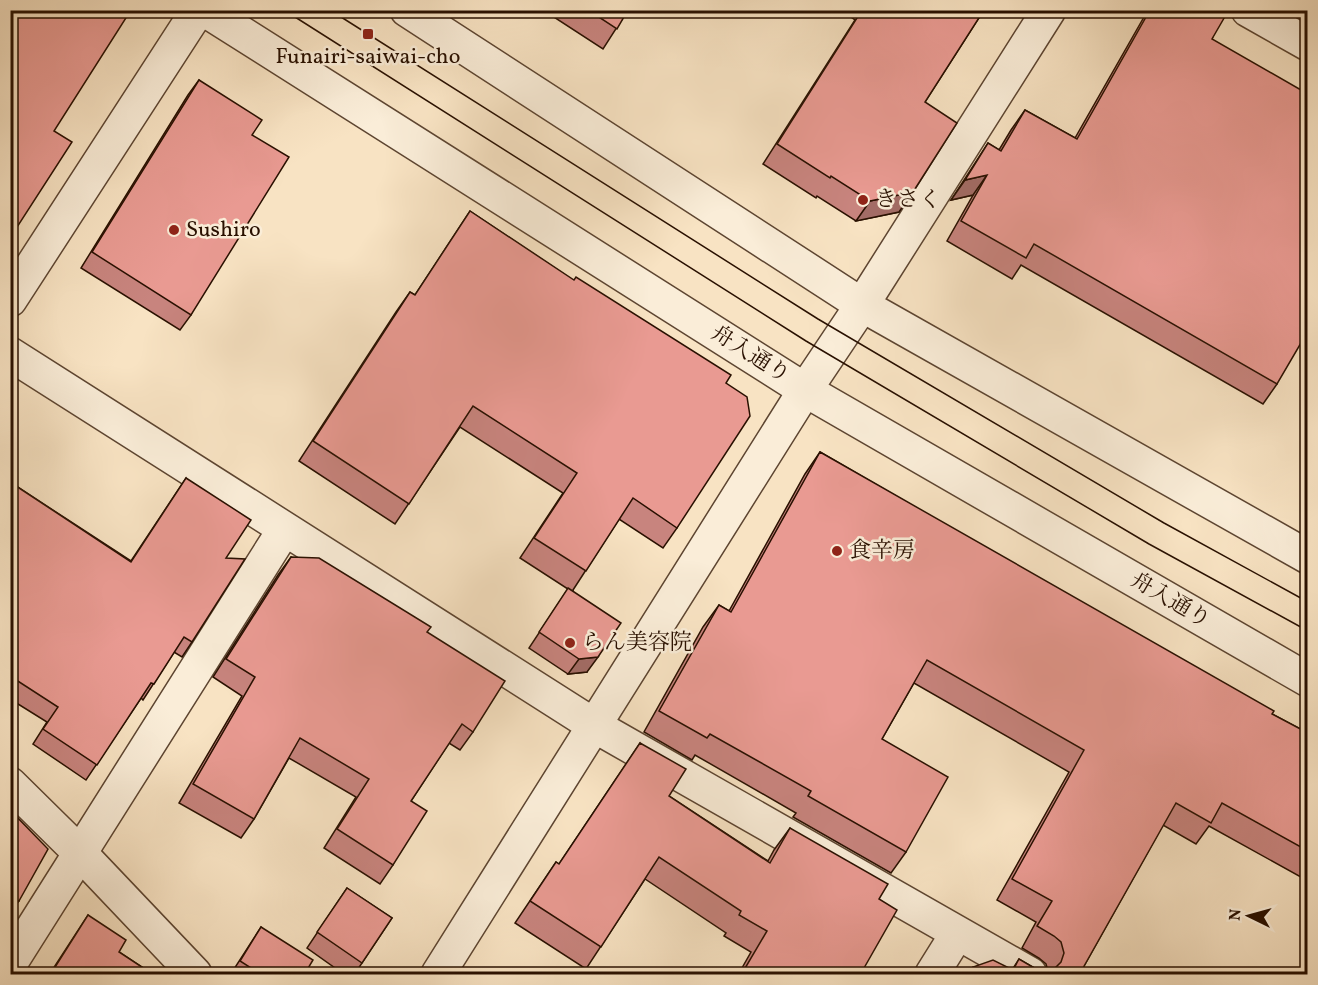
<svg xmlns="http://www.w3.org/2000/svg" width="1318" height="985" viewBox="0 0 1318 985" font-family="Vollkorn,'Noto Serif JP',serif">
<style>
.lines{fill:none;stroke-linecap:round;stroke-linejoin:round}
.minor-casing{stroke:#5d4531;stroke-width:36}
.minor{stroke:#faedd8;stroke-width:33}
.tram{stroke:#291000;stroke-width:1.5}
.wall{fill:#c8847e;stroke:#291000;stroke-width:1.5}
.shaded-wall{fill:#a36c66;stroke:#291000;stroke-width:1.5}
.building{fill:#e99a92;stroke:#291000;stroke-width:1.5}
.poi-dot{fill:#8f2418;stroke:#faedd8;stroke-width:2}
.labels{text-anchor:middle;dominant-baseline:central;stroke-width:5;stroke-linejoin:round;paint-order:stroke}
.poi-label{font-size:22px;fill:#291000;stroke:#faedd8;text-anchor:start}
.street-label{font-size:22px;fill:#291000;stroke:#faedd8}
</style>
<rect width="100%" height="100%" fill="#f8e3c3"/>
<filter id="stains"><feTurbulence type="fractalNoise" baseFrequency=".00333" numOctaves="4"/><feColorMatrix values="0 0 0 0 .2 0 0 0 0 .09 0 0 0 0 .02 0 0 0 .5 -.17"/></filter>
<radialGradient id="worn" r=".72"><stop offset=".6" stop-color="#630" stop-opacity="0"/><stop offset="1" stop-color="#630" stop-opacity=".3"/></radialGradient>
<g class="lines">
<g class="minor-casing">
<g id="minor">
<path d="M205 10 805 390 1308 680"/>
<path d="M407 10 862 305 1308 557"/>
<path d="M1248 10 1308 44"/>
<path d="M10 300 198 10"/>
<path d="M10 354 595 726 1030 974"/>
<path d="M10 784 81 854 195 974"/>
<path d="M10 964 284 530"/>
<path d="M438 974 805 390 862 305 1049 10"/>
<path d="M932 974 957 934"/>
</g>
</g>
<use href="#minor" class="minor"/>
<g class="tram">
<path d="M284 10 806 341 1149 544 1308 631"/>
<path d="M330 10 818 319 1164 523 1308 602"/>
</g>
</g>
<g class="wall">
<path d="M543 10H628L603 49Z"/>
<path d="M841 10H984L925 102 899 212 856 221 817 196 816 198 763 164 855 20Z"/>
<path d="M1148 10H1223L1212 39 1277 384 1263 404 1021 265 1012 279 947 241 973 195 951 200 988 143 999 150 1011 130 1025 110 1075 138Z"/>
<path d="M199 80 252 135 191 315 180 330 81 268 188 95Z"/>
<path d="M470 211 726 383 677 528 663 548 619 519 573 590 587 672 568 674 529 648 568 589 520 558 563 493 460 427 395 524 299 461 396 312 410 292 415 295Z"/>
<path d="M820 452 1272 714 1308 733V881L1209 826 1196 844 1163 825 1079 975H968L973 967 1012 970 1019 959 1036 969 1046 971H1048L1046 964 1039 958 1022 948 1036 922 997 900 1069 772 914 683 882 739 906 852 891 873 793 817 796 813 695 755 692 760 644 732 703 627 719 605 729 611 805 474Z"/>
<path d="M186 478 226 558 192 642 182 657 174 652 143 700 141 698 86 780 33 744 47 722 10 699V482L131 561Z"/>
<path d="M291 557 427 632 473 732 460 750 449 743 411 801 393 865 380 884 324 848 356 797 289 758 254 819 241 838 179 803 242 696 213 677 278 575Z"/>
<path d="M640 743 669 796 768 861 774 850 790 828 879 899 860 975H738L751 952 724 936 726 933 645 879 586 969 515 923 556 862 559 864Z"/>
<path d="M10 810 19 901 10 912Z"/>
<path d="M347 888 392 918 354 975H345L307 948Z"/>
<path d="M88 915 119 952 154 975H49Z"/>
<path d="M261 927 304 975H243L234 969Z"/>
</g>
<g class="shaded-wall">
<path d="M987 175 973 195 951 200 965 180Z"/>
<path d="M913 192 899 212 856 221 870 201Z"/>
<path d="M598 657 587 672 568 674 579 659Z"/>
</g>
<g class="building">
<path d="M10 10H131L54 131 72 142 10 238Z"/>
<path d="M588 10H628L617 29Z"/>
<path d="M862 10H984L925 102 957 123 913 192 870 201 831 176 830 178 777 144Z"/>
<path d="M1150 10H1223L1227 13 1212 39 1308 94V331L1277 384 1034 244 1026 258 961 221 987 175 965 180 988 143 1001 151 1025 110 1077 139Z"/>
<path d="M199 80 262 120 252 135 289 157 191 315 92 252Z"/>
<path d="M470 211 574 280 576 277 731 375 726 383 747 397 750 416 677 528 633 498 586 571 534 538 577 473 473 406 409 504 313 441 410 292 415 295Z"/>
<path d="M820 452 1274 711 1272 714 1308 733V851L1222 803 1211 823 1176 803 1079 975H968L973 967 993 960 1013 970 1019 959 1036 969 1046 971 1054 969 1061 962 1064 953 1061 942 1054 936 1037 926 1052 901 1012 879 1084 750 927 660 882 739 948 777 906 852 808 796 811 791 710 734 707 738 659 711 719 605 731 612Z"/>
<path d="M186 478 251 520 226 558 245 559 192 642 184 637 154 684 151 683 97 765 43 729 58 707 10 676V482L131 562Z"/>
<path d="M291 557 319 558 431 627 427 632 505 681 473 732 462 724 411 801 427 811 393 865 337 829 369 779 300 738 254 819 193 784 255 677 226 659Z"/>
<path d="M568 588 621 623 598 657 579 659 539 632Z"/>
<path d="M640 743 686 769 669 796 770 863 790 828 888 884 879 899 897 910 860 975H741L767 931 739 915 741 911 659 857 601 947 530 901 556 862 559 864Z"/>
<path d="M10 810 48 849 19 901 10 895Z"/>
<path d="M347 888 392 918 362 963 317 932Z"/>
<path d="M88 915 126 940 119 952 154 975H50Z"/>
<path d="M261 927 313 960 304 975H262L240 961Z"/>
<path d="M573 969 583 975H570Z"/>
</g>
<g class="poi-dot">
<rect x="362" y="28" width="12" height="12" rx="3"/>
<circle cx="863" cy="200" r="6"/>
<circle cx="174" cy="230" r="6"/>
<circle cx="837" cy="551" r="6"/>
<circle cx="570" cy="643" r="6"/>
</g>
<g class="labels">
<g class="poi-label">
<text x="368" y="57" text-anchor="middle">Funairi-saiwai-cho</text>
<text x="875" y="200">きさく</text>
<text x="186" y="230">Sushiro</text>
<text x="849" y="551">食辛房</text>
<text x="582" y="643">らん美容院</text>
</g>
<g class="street-label">
<text transform="translate(750 355) rotate(32)">舟入通り</text>
<text transform="translate(1170 601) rotate(30)">舟入通り</text>
</g>
</g>
<rect width="1318" height="985" fill="none" stroke="#f8e3c3" stroke-width="36"/>
<rect x="12" y="12" width="1294" height="961" fill="none" stroke="#291000" stroke-width="3"/>
<rect x="18" y="18" width="1282" height="949" fill="none" stroke="#291000" stroke-width="1.5"/>
<g transform="translate(1249 916) rotate(275)" stroke="#faedd8" stroke-width="4.5" paint-order="stroke">
<path d="M0-4.5L10 22L0 15L-10 22Z" fill="#291000"/>
<text y="-9" font-size="16" font-weight="bold" text-anchor="middle" fill="#291000">N</text>
</g>
<rect width="100%" height="100%" filter="url(#stains)"/>
<rect width="100%" height="100%" fill="url(#worn)"/>
</svg>
